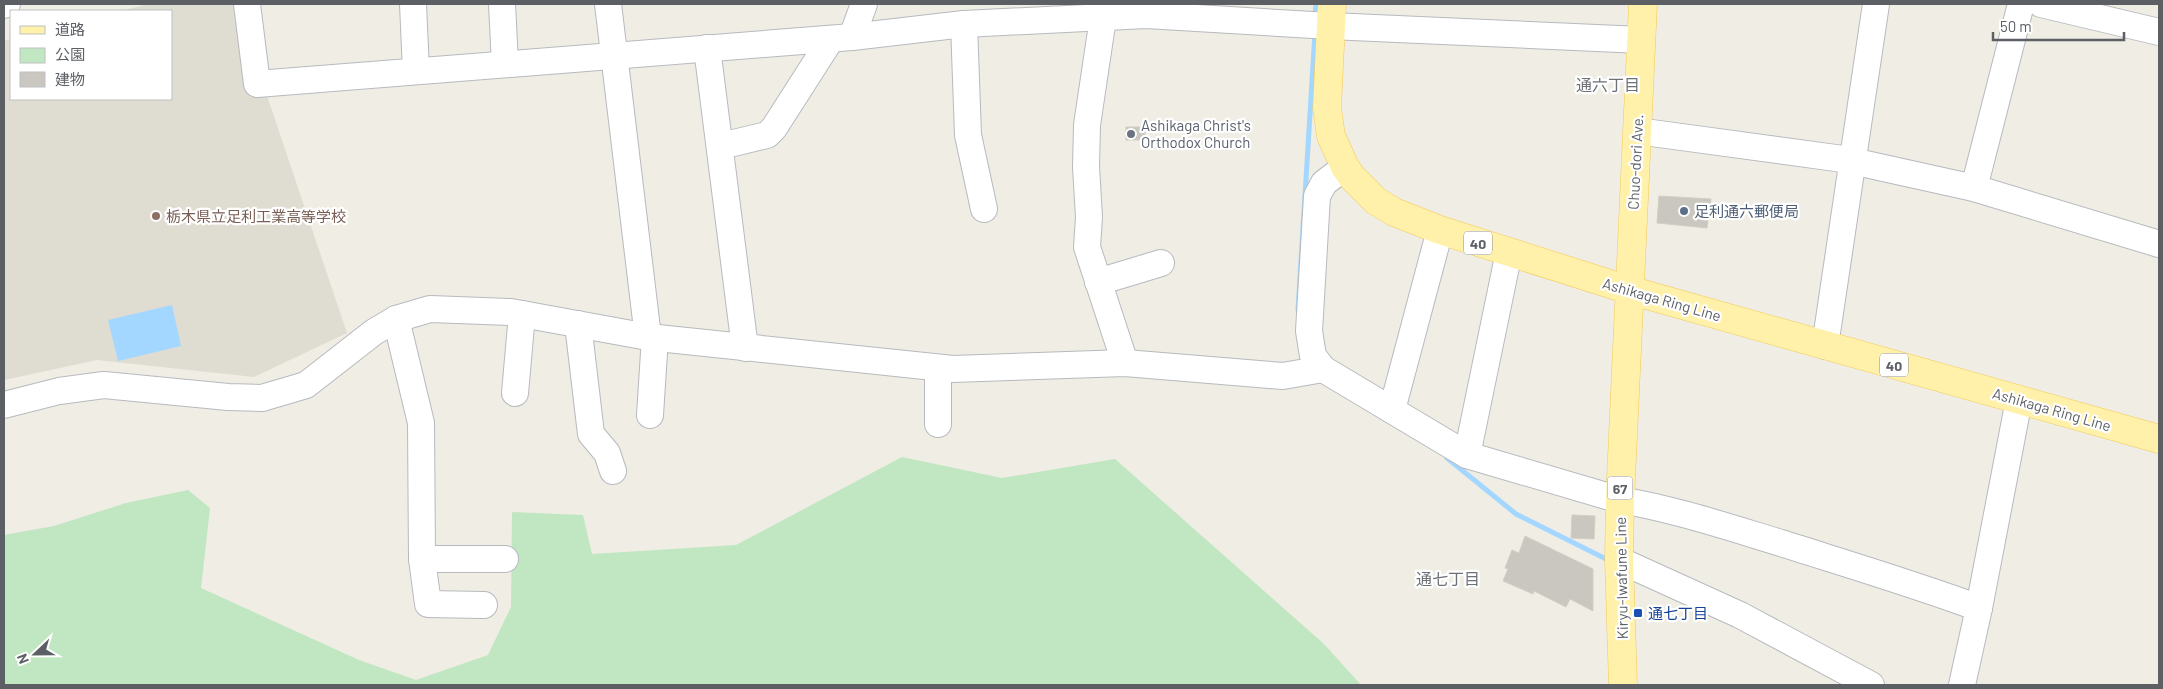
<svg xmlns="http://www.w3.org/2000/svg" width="2163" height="689" viewBox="0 0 2163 689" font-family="Barlow,'Noto Sans JP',sans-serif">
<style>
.education{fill:#dfdcd2}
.green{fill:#c0e7c1}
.water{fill:#a4d7ff}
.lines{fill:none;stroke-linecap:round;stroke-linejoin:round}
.stream{stroke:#a4d7ff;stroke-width:5}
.building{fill:#cac7c1;stroke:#d4cec2}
.minor-casing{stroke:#b7babe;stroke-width:28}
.major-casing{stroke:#f3c959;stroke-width:29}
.minor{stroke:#fff;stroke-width:26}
.major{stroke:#fff1a9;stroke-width:28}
.worship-dot{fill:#6b7280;stroke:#fff;stroke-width:2}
.service-dot{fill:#5c6f8a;stroke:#fff;stroke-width:2}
.education-dot{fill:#8d6e63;stroke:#fff;stroke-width:2}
.transit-dot{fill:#1a4fb4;stroke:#fff;stroke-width:2}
.labels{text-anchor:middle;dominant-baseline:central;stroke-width:4.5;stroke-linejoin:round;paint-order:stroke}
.shield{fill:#fff;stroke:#8d9093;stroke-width:1}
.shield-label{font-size:14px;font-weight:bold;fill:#5c6065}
.worship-label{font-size:15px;fill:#5b616d;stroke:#fff;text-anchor:start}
.street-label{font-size:15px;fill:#5c6065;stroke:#fff}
.service-label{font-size:15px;fill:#4e5e75;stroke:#fff;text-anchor:start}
.education-label{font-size:15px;fill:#785e54;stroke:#fff;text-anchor:start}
.transit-label{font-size:15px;fill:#164399;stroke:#fff;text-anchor:start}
.neighbourhood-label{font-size:16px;fill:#6d7277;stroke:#fff}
</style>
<rect width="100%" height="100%" fill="#efede4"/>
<path class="education" d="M149 4H236L347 333 254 377 97 360 4 380V41L11 39V99H171V11H120Z"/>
<path class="green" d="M902 457 1002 478 1115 459 1324 644 1361 685H4V535L54 526 126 503 188 490 210 508 201 588 359 660 416 680 488 655 511 607 512 512 583 515 592 554 736 545Z"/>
<path class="water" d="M172 305 181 346 118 361 108 320Z"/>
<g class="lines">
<g class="stream">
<path d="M1315 18 1316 4"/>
<path d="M1298 310 1315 32"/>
<path d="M1447 458 1516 514 1610 561"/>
</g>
</g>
<g class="building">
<rect x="1126" y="127" width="19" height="13"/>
<path d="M1659 196 1711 199 1707 228 1657 223Z"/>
<path d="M1572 515 1595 516 1594 539 1571 538Z"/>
<path d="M1525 536 1593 569V611L1570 599 1566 607 1534 591 1533 594 1503 581 1508 569 1505 568 1512 550 1519 553Z"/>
</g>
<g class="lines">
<g class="minor-casing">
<g id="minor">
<path d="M247 4 257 84 852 37 964 24 1146 15 1330 26 1641 40"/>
<path d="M413 4 416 71"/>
<path d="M502 4 505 64"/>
<path d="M608 4 648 337"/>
<path d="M2041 4 2159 32"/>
<path d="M4 5 7 4"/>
<path d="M1103 18 1087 125 1086 167 1089 217 1087 247 1125 363"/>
<path d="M964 24 968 135 984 209"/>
<path d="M852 37 864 4"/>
<path d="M707 48 745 348"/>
<path d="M1637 131 1843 159 1974 188 2159 244"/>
<path d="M721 146 767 135 774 128 831 39"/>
<path d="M1345 167 1324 183 1317 196 1309 331 1313 356 1323 369 1467 455 1620 500C1674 509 1728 527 1781 543 1847 564 1914 584 1979 608"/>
<path d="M1974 188 2021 4"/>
<path d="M1098 282 1161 263"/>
<path d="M396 319 421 423 422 559 428 604 484 605"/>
<path d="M578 324 591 434 607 453 613 471"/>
<path d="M1825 346 1876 4"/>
<path d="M515 393 522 314"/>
<path d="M4 405 59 391 104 385 228 397 262 398 306 385 374 332 396 319 430 309 511 312 648 337 953 369 1125 363 1283 376 1323 369"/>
<path d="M1392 410 1440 230"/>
<path d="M650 415 655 337"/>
<path d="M938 424V368"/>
<path d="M1467 455 1509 252"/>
<path d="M422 559H505"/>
<path d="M1619 560 1740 615 1871 685"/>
<path d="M1962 685 1979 608 2019 400"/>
</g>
</g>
<g class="major-casing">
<g id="major">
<path d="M1332 4 1327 108 1331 136 1345 167 1352 177 1376 201 1394 212 1440 230 1629 290 2159 439"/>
<path d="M1623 685 1619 560 1620 500 1643 4"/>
</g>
</g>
<use href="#minor" class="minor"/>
<use href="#major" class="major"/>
</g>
<circle class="worship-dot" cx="1131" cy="134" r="5"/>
<circle class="service-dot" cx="1684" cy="211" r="5"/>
<circle class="education-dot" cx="156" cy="216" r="5"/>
<rect class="transit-dot" x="1633" y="608" width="10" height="10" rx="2.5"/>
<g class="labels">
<g class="shield">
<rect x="1464" y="231.5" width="28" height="23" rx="4"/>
<rect x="1880" y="353.5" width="28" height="23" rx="4"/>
<rect x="1607.5" y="476.5" width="25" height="23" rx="4"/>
</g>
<g class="shield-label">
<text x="1478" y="243">40</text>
<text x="1894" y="365">40</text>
<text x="1620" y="488">67</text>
</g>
<g class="worship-label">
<text x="1141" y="125">Ashikaga Christ's<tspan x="1141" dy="17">Orthodox Church</tspan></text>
</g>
<g class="street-label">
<text transform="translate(1635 162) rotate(-87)">Chuo-dori Ave.</text>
<text transform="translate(1662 299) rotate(16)">Ashikaga Ring Line</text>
<text transform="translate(2052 409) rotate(16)">Ashikaga Ring Line</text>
<text transform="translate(1621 578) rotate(-91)">Kiryu-Iwafune Line</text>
</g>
<g class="service-label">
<text x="1694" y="211">足利通六郵便局</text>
</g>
<g class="education-label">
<text x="166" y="216">栃木県立足利工業高等学校</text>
</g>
<g class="transit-label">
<text x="1648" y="613">通七丁目</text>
</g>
<g class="neighbourhood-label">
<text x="1608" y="84">通六丁目</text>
<text x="1448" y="578">通七丁目</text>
</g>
</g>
<rect width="2163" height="689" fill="none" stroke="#5c6065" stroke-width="10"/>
<rect x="10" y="10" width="162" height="90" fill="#ffffff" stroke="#bebfc1"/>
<rect x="20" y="26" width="25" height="8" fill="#fff1a9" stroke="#bebfc1"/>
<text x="55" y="35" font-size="15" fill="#5c6065">道路</text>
<rect x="20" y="48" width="25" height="15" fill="#c0e7c1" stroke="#bebfc1"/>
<text x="55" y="60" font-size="15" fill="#5c6065">公園</text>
<rect x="20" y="72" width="25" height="15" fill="#cac7c1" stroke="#bebfc1"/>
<text x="55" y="85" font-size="15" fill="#5c6065">建物</text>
<g transform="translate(35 654) rotate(248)" stroke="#ffffff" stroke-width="4" paint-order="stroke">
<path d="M0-4L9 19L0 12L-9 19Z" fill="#5c6065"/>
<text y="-8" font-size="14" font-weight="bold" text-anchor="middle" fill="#5c6065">N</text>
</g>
<path d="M1993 32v8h131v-8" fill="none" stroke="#5c6065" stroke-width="2.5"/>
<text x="2000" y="32" font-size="15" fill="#5c6065" stroke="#ffffff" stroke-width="4" paint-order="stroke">50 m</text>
</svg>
